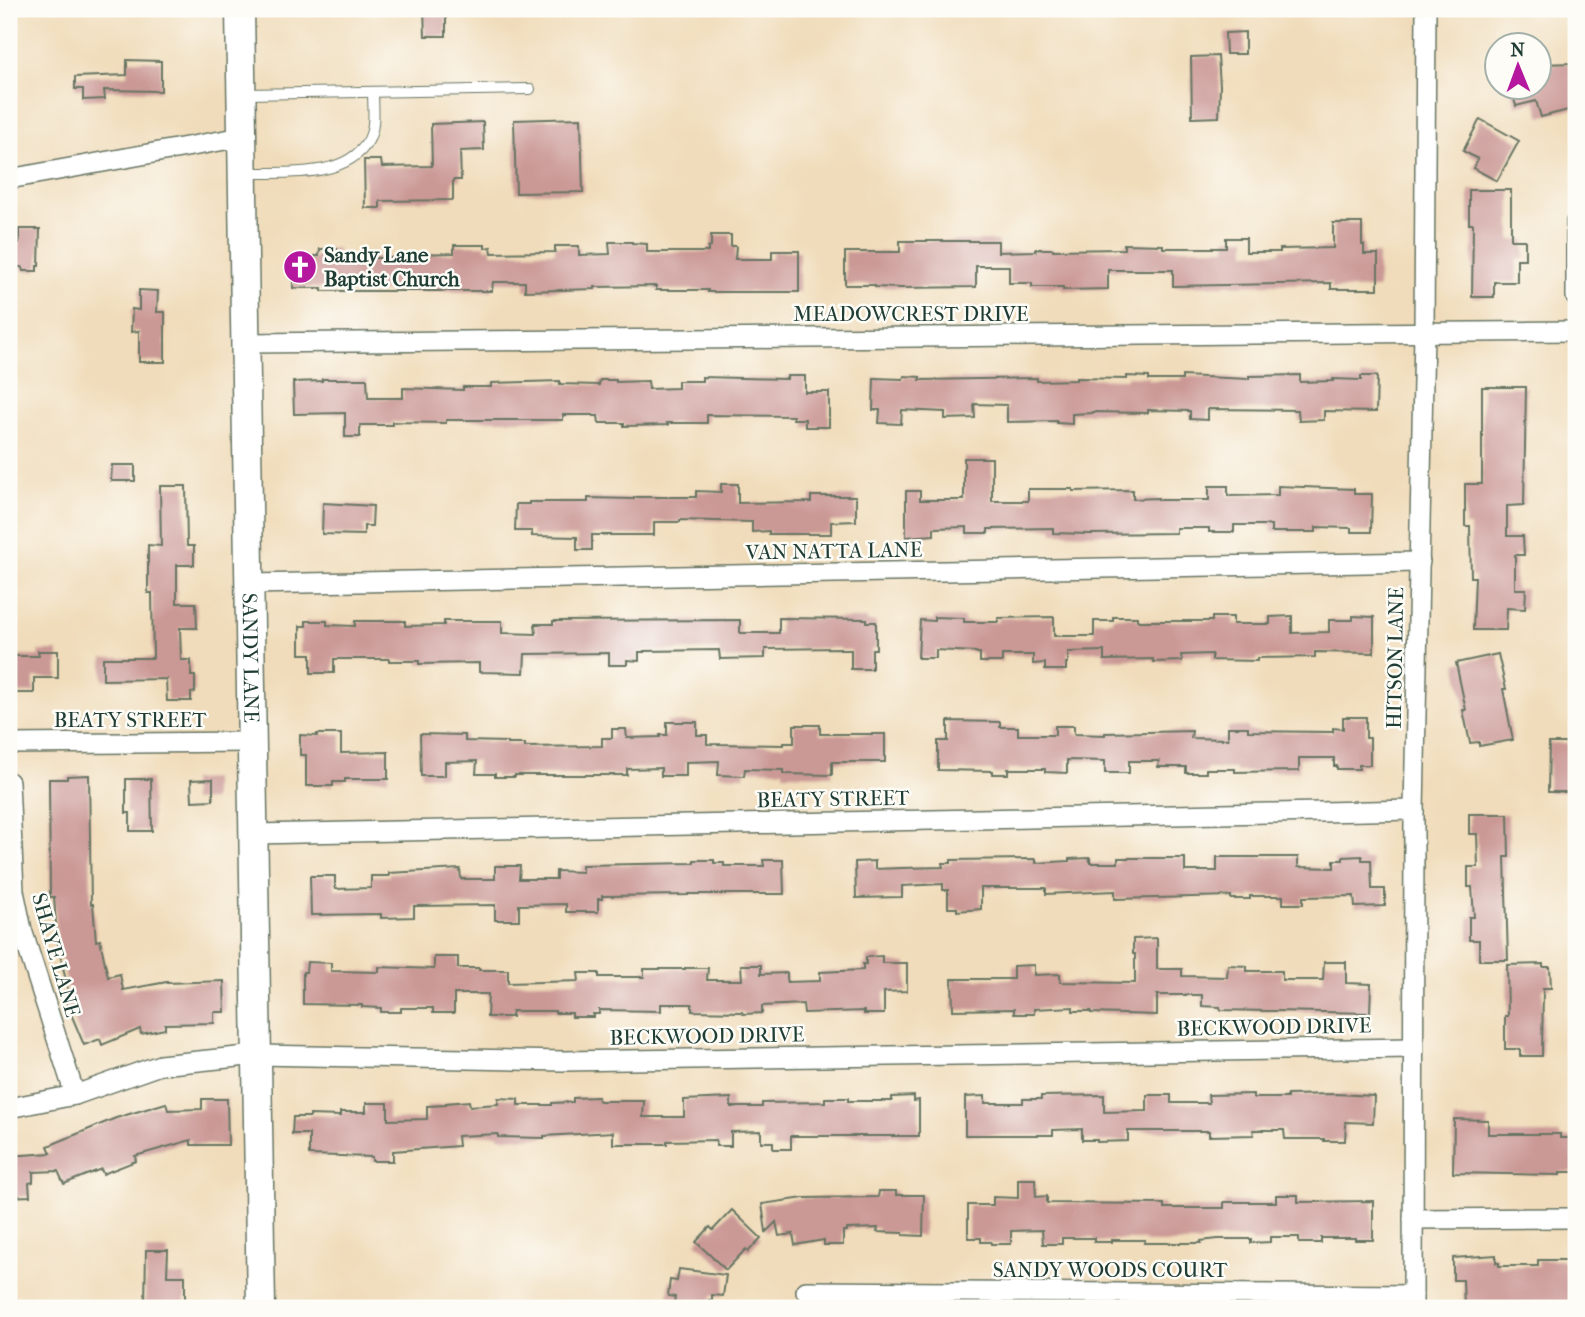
<svg xmlns="http://www.w3.org/2000/svg" width="1585" height="1317" viewBox="0 0 1585 1317" font-family="'IM FELL French Canon',serif">
<style>
.building{fill:#ca9895}
.lines{fill:none;stroke-linecap:round;stroke-linejoin:round}
.lane-casing{stroke:#687563;stroke-width:12}
.street-casing{stroke:#687563;stroke-width:22}
.secondary-casing{stroke:#687563;stroke-width:31}
.lane{stroke:#fff;stroke-width:10}
.street{stroke:#fff;stroke-width:19}
.secondary{stroke:#fff;stroke-width:28}
.labels{text-anchor:middle;dominant-baseline:central;stroke-width:5;stroke-linejoin:round;paint-order:stroke}
.poi-label{font-size:21px;font-weight:bold;fill:#1f3d34;stroke:#fdfcf7;text-anchor:start}
.street-label{font-size:21px;fill:#1f3d34;stroke:#fdfcf7}
</style>
<rect width="100%" height="100%" fill="#fdfcf7"/>
<filter id="ink" filterUnits="userSpaceOnUse"><feTurbulence type="fractalNoise" baseFrequency=".0143" numOctaves="2"/><feDisplacementMap in="SourceGraphic" scale="14" xChannelSelector="R" yChannelSelector="G"/><feConvolveMatrix kernelMatrix="1 2 1 2 8 2 1 2 1" color-interpolation-filters="sRGB"/></filter>
<filter id="wash" filterUnits="userSpaceOnUse"><feTurbulence type="fractalNoise" baseFrequency=".00686" numOctaves="4" result="noise"/><feDisplacementMap in="SourceGraphic" scale="28" xChannelSelector="R" yChannelSelector="G"/><feGaussianBlur stdDeviation="1.57" result="paint"/><feColorMatrix in="noise" values="0 0 0 0 0 0 0 0 0 0 0 0 0 0 0 0 0 1.4 0 .05"/><feComposite in="paint" operator="in"/></filter>
<g filter="url(#wash)">
<rect width="100%" height="100%" fill="#f0dcba"/>
<g id="blocks">
<g class="building">
<path d="M424 9H446V36H425Z"/>
<path d="M1245 32V54H1226L1225 33Z"/>
<path d="M1218 56 1220 86 1219 117 1192 118 1191 57Z"/>
<path d="M127 60 161 61V91L104 90 105 99 83 100V89H75V77L127 75Z"/>
<path d="M1576 63V108L1541 117 1536 101 1516 106 1511 88H1539V64Z"/>
<path d="M581 118 583 192 516 193 514 120Z"/>
<path d="M1480 119 1519 141 1497 181 1473 168 1478 159 1463 151Z"/>
<path d="M483 122 484 150 460 151 461 180H453V200L380 201V208H365L364 160H381L382 167 432 166 431 124Z"/>
<path d="M1469 190H1511V240H1525V259H1517V282H1494V297H1472L1473 224H1469Z"/>
<path d="M1333 223H1362V245H1364V254H1378V289H1331V283L1173 286V270H1108V289L1063 290V287H1032V283H1009V266H976V287L901 288 875 287V285H845V252H900V241H998V252L1036 251V249H1053V250L1124 249V244L1163 245V248H1226V238H1246V252H1280V249L1333 248Z"/>
<path d="M19 229H40L39 266H37V271H23L22 267H9V243H19Z"/>
<path d="M711 235H731V246H736L735 259H772V251H799V292H708V290H656V286L595 287V289L525 291V282H493L492 291H322V288H293V258H315V256H319L320 249H337V256L359 258H412V254L454 253V245H485V248L491 247 492 253 555 252V246H579V255L610 254 609 242H632V243L647 244V252H708V247H711Z"/>
<path d="M139 290 158 291 157 312H165V362H139V331L131 332 132 309 139 310Z"/>
<path d="M1300 375V382L1333 381V379L1361 380V376H1377L1376 412 1324 411V420L1299 421 1298 410 1208 409V420L1190 419V411L1148 410V413L1092 412V413L1072 414V424L1057 423V421L1007 422V405L974 404 975 418 945 419V412L902 410 901 424 879 423 880 410H873L874 378 903 379 904 376 920 377V380L1037 378V381L1076 380V378L1127 379V376L1149 377V380H1182V376L1249 379V376Z"/>
<path d="M787 376H805V392H829V427H805V419H793V416L707 415V423H667L668 425 624 426V423H599L598 416H593V415H563V420H446V423L392 422V425H360V437H345V413L294 414 293 382 322 381V379H367L368 398H403V388L463 390V387H491V383L560 381V384L599 385 600 380H616V382L648 381 649 389 678 388V381H702V377L787 379Z"/>
<path d="M1482 387H1526L1524 505 1507 506V536H1523L1524 555H1515V589H1526L1525 609 1507 608 1506 630H1473L1475 577H1471L1470 526H1465V484H1482Z"/>
<path d="M964 458H992V501H1028V489H1073V491L1133 490V499L1158 498V500H1209V486H1228V496L1278 495V486L1354 489V494H1372L1371 532H1351V528L1316 527V532H1271V525H1234V532H1209V528H1176V533L1090 534 1053 533V528L988 529V533H967V527L934 528V535L906 537V491H920V500H964Z"/>
<path d="M112 465H135V481H111Z"/>
<path d="M721 484H738V503L811 502V496H856V521L831 522V534H769V531L752 532V522L680 520V522H654V535H592V550H577V537L532 536V531H515L516 504H529V502H588V498L634 499V497H696V491L721 492Z"/>
<path d="M160 486H186L187 546H194V565H177V603H196L197 628H180L181 660H191V676H195V692L191 693V701H167L166 679 103 680V658H153L152 593H148V545L161 546Z"/>
<path d="M323 503 373 506 372 526H364V535L322 534Z"/>
<path d="M1292 616V633L1329 632V620H1353V616L1374 617V653L1315 652V657L1257 658V661L1212 660V654L1181 655 1182 661 1153 662V659L1104 660V651L1068 652V663H1066V670H1045V663L1033 664V655H1002V662H980V653H976V652L936 650V658H918L920 620 934 621V617L964 618V622H998V618L1054 617V636H1094V621H1113V617H1137V620L1139 621H1212V617H1233V624H1270V617Z"/>
<path d="M779 618 867 619V622H876V649H872V669H851V650H840V648L765 649V658L720 659 719 650 644 651V652H639V661L627 660V665H609V653L525 654 524 673 479 672V663L419 664V661H389V659H334V673H311V654H300V626H306V621H327V625L355 626V621H405V626L444 625V621H502V633L536 634 535 624H553V621L740 620V633H779Z"/>
<path d="M38 651H58V678H34V693H9V656H39Z"/>
<path d="M1498 654 1506 689H1503L1513 740 1479 746V742L1470 743 1463 710H1466L1456 663Z"/>
<path d="M1343 717H1366V738H1370V765H1359V769H1337V766H1334V758H1299V771L1235 772V769H1206V773H1186V767H1158L1159 761H1129V773H1105V761L1067 760V773L1045 772V769H1008V774H993V771L938 770V741H948V721L1000 722V727H1018V735H1055V726H1074V734L1105 735V733L1192 731 1191 738 1228 739V727H1248V731L1333 732V728L1343 729Z"/>
<path d="M667 722H697V735H707V744L784 745V743H794V725H820V734H885V762H832V775L783 774V770L745 769 744 776 718 775 719 761 686 762V776H661V768L627 769V775H515V777H495V774H476L477 761 445 762V776H421L420 734 465 735V741L507 742V744H525V747L602 746V738H612V729H626L627 738 660 737V735H667Z"/>
<path d="M317 734H341V753L388 752V779H345V782H333V786H306V755H300V735L317 736Z"/>
<path d="M1549 743H1572V758H1576V792H1548Z"/>
<path d="M89 775 91 904H93L96 941 100 940 108 977 120 974 123 990 167 982V983L224 981 225 1012H214V1023L165 1024V1029L141 1034 140 1029 102 1045 100 1039 84 1045 66 1002 70 1000 57 939 54 897H50L49 779H67V776Z"/>
<path d="M126 779H151L152 831H130V813H126Z"/>
<path d="M213 779V800L192 801 191 780Z"/>
<path d="M1469 814H1508L1509 857H1505L1508 960H1479V940H1469V917H1474L1472 887H1468V867H1478L1477 834H1469Z"/>
<path d="M1362 856V860H1371L1372 889H1385V906L1355 907 1354 896 1303 897V904H1283V896H1250V899H1231V896L1115 899V891L1046 894V888H981V909L957 911V908H948V890H943V884L902 886V897L856 898 855 862 875 861V869L902 868 943 867 942 863H951V860L1036 859V863L1069 861V859L1090 858V863H1118V858H1185V871H1217V857H1298V867L1334 868V860H1343V857Z"/>
<path d="M694 860H714V863H724V866H764L763 860H783L784 894H688V895L602 896V899H598V912H566V904L519 905V920H495V905L414 906V917L381 918V914L311 915 310 876H335V889L371 888V876H389V873L460 869 461 879H495V866H520L519 879H556V871L582 872V865L694 863Z"/>
<path d="M1157 938V969H1182V976L1227 977 1228 965 1247 966V971H1282V980H1323L1324 962H1346V983L1371 984 1370 1013 1221 1010 1220 1007 1202 1006V995H1157V1015L1091 1013V1011H1073V1007L1034 1009V1014H1014V1009L953 1010 952 979H1013V966L1034 965V975L1060 974V982L1135 983V954H1133V939Z"/>
<path d="M882 956V963H907V991L884 992V1014H864V1011L804 1013 803 1004 762 1006V1013L743 1014 742 1012 692 1011V1004H661V1011L599 1010V1014H593V1017H572V1013H555V1011H512V1017H487L488 994H454V1013H433V1008H401V1012H381V1008L362 1007V1005L303 1004V972H306L307 962 331 963V971L379 972V967L434 969V957H458V968H479V970H508V983L579 981 578 973H599V977H644V969H685V968H708L707 980H742L741 965H761V974L787 973V982L820 981V972L863 970V964H866V957Z"/>
<path d="M1543 964V967H1550L1551 988H1543L1542 1056H1520V1049H1505V1016H1508L1507 965Z"/>
<path d="M1253 1094V1098H1287V1095L1336 1094 1374 1096 1373 1123 1346 1122 1345 1141H1324V1139H1285L1284 1130H1253L1254 1135 1209 1136V1131H1128V1141L1097 1142V1140H1082V1129L1053 1130V1135H965V1097L985 1096V1103H1023V1099H1041V1096L1104 1095V1112L1147 1111V1095H1171V1103H1209L1208 1095Z"/>
<path d="M914 1096V1101L919 1100V1136H791V1149H773V1142H761V1131L731 1132V1146H716V1140L667 1141V1144H613V1132L544 1136V1138L498 1137V1134L457 1136 458 1146 393 1151V1161H372V1157L309 1155V1134H292L293 1117H310V1115L340 1116V1112H366V1103H388V1120L427 1119V1106L446 1105V1103L469 1101 470 1106 498 1104V1098L518 1099V1105H552V1103L573 1102V1098L598 1097V1100L600 1101H644L643 1117H684V1100L731 1098V1107H762V1103L825 1102V1098H848V1101H892V1097Z"/>
<path d="M202 1099H227L228 1145H191V1140L135 1156 136 1161 103 1174 101 1169 64 1184 58 1171 33 1172V1182L29 1183 30 1196 9 1197V1156L51 1153 48 1146 116 1118 166 1103 168 1110 202 1109Z"/>
<path d="M1454 1119 1488 1120V1134H1560V1138H1576V1172H1560V1175L1453 1173Z"/>
<path d="M1018 1179H1035L1036 1197 1047 1196V1203L1164 1204V1208H1224V1202H1276V1195H1298V1202L1373 1201V1240H1355V1238H1321V1243H1299V1237H1270V1242L1251 1243V1239H1218L1201 1241V1243H1144L1145 1240H1112V1242H1094V1238H1062V1244H1043L1042 1230 1011 1231V1244H991V1242H981V1238H968V1205H993V1197L1018 1198Z"/>
<path d="M879 1191H896V1195H924L923 1236 903 1235V1233L877 1232 878 1228 847 1229V1231H843V1245H824V1240L795 1245 793 1234 779 1236 776 1222 766 1232 762 1204 804 1198 878 1197Z"/>
<path d="M732 1210 761 1238 748 1252 746 1249 726 1270 696 1242 710 1227 713 1230Z"/>
<path d="M146 1250H168L167 1276H185V1306L145 1305Z"/>
<path d="M1496 1255V1263H1499V1266H1538V1260H1576V1305H1496V1308H1464L1463 1280H1453V1258Z"/>
<path d="M679 1269 726 1275 723 1296 712 1295V1300H709L708 1308H673L675 1297 668 1296 670 1280 677 1281Z"/>
</g>
</g>
</g>
<g filter="url(#ink)">
<use href="#blocks" fill-opacity="0" stroke="#687563" stroke-width="2"/>
<g class="lines">
<g class="lane-casing">
<g id="lane">
<path d="M243 94 530 89"/>
<path d="M247 173C285 172 346 179 368 141 376 127 373 107 373 92"/>
</g>
</g>
<g class="street-casing">
<g id="street">
<path d="M9 179 242 137"/>
<path d="M1576 222V297"/>
<path d="M246 343 1576 331"/>
<path d="M250 584 1420 562"/>
<path d="M9 744 252 742"/>
<path d="M9 782 14 891 22 930 75 1095"/>
<path d="M254 834 1414 810"/>
<path d="M9 1108 75 1095 160 1065 257 1055 564 1061 1413 1048"/>
<path d="M1413 1219 1576 1218"/>
<path d="M806 1291 1413 1295"/>
<path d="M1413 1308 1414 810 1424 333 1426 9"/>
</g>
</g>
<g class="secondary-casing">
<g id="secondary">
<path id="s1" d="M240 9 261 1308"/>
</g>
</g>
<use href="#lane" class="lane"/>
<use href="#street" class="street"/>
<use href="#secondary" class="secondary"/>
</g>
</g>
<defs>
<g id="church-disc" transform="scale(1.75)"><circle r="9.5" fill="#b5179e" stroke="#fdfcf7"/><path d="M-1.2-6h2.4v3.5h3.3v2.4h-3.3V6h-2.4V-.1h-3.3v-2.4h3.3Z" fill="#fff"/></g>
</defs>
<g fill-rule="evenodd">
<use href="#church-disc" x="300" y="267"/>
</g>
<g class="labels">
<g class="poi-label">
<text x="324" y="255">Sandy Lane<tspan x="324" dy="24">Baptist Church</tspan></text>
</g>
<g class="street-label">
<text x="911" y="314">MEADOWCREST DRIVE</text>
<text transform="translate(834 551) rotate(-1)">VAN NATTA LANE</text>
<text stroke="none"><textPath href="#s1" startOffset="649">SANDY LANE</textPath></text>
<text transform="translate(1395 658) rotate(-89)">HITSON LANE</text>
<text x="130" y="720">BEATY STREET</text>
<text transform="translate(833 799) rotate(-1)">BEATY STREET</text>
<text transform="translate(56 955) rotate(74)">SHAYE LANE</text>
<text transform="translate(1274 1027) rotate(-1)">BECKWOOD DRIVE</text>
<text transform="translate(707 1036) rotate(-1)">BECKWOOD DRIVE</text>
<text x="1110" y="1270">SANDY WOODS COURT</text>
</g>
</g>
<rect width="1585" height="1317" fill="none" stroke="#fdfcf7" stroke-width="35"/>
<g transform="translate(1518 66) rotate(359)"><circle r="33" fill="#fdfcf7" stroke="#a4b0a9" stroke-width="2"/>
<path d="M0-5L12 26L0 18L-12 26Z" fill="#b5179e"/>
<text y="-10" font-size="19" font-weight="bold" text-anchor="middle" fill="#1f3d34">N</text>
</g>
</svg>
